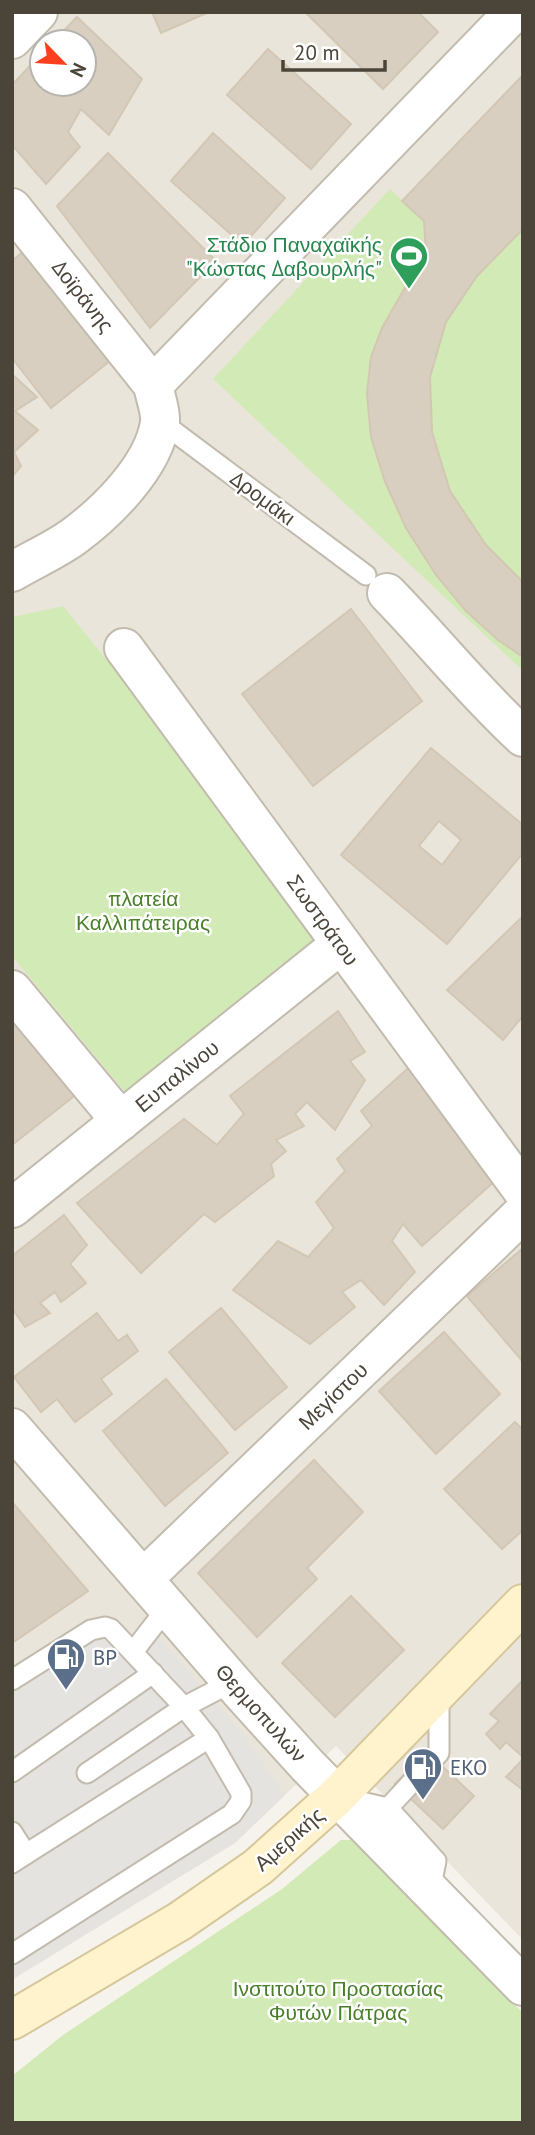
<svg xmlns="http://www.w3.org/2000/svg" width="535" height="2135" viewBox="0 0 535 2135" font-family="'PT Sans',sans-serif">
<style>
.residential{fill:#eae5da;fill-rule:evenodd}
.green{fill:#d2eab5}
.parking{fill:#e5e3e0}
.building{fill:#d8cfc1;stroke:#d3c7b4;stroke-width:2;fill-rule:evenodd}
.lines{fill:none;stroke-linecap:round;stroke-linejoin:round}
.lane-casing{stroke:#c2bbae;stroke-width:23}
.street-casing{stroke:#c2bbae;stroke-width:42}
.secondary-casing{stroke:#d6c79b;stroke-width:42}
.lane{stroke:#fff;stroke-width:19}
.street{stroke:#fff;stroke-width:38}
.secondary{stroke:#fff3cd;stroke-width:38}
.labels{text-anchor:middle;dominant-baseline:central;stroke-width:5;stroke-linejoin:round;paint-order:stroke}
.leisure-label{font-size:21px;fill:#27864d;stroke:#fff;text-anchor:end}
.street-label{font-size:21px;fill:#4b4439;stroke:#fff}
.park-label{font-size:21px;fill:#4a7f2a;stroke:#fff}
.service-label{font-size:21px;fill:#4e5e75;stroke:#fff;text-anchor:start}
</style>
<rect width="100%" height="100%" fill="#f6f3ec"/>
<path class="residential" d="M12 12H523V1940L336 1746 235 1843 12 1980ZM42 42H84V84H42Z"/>
<g class="green">
<path d="M523 75V671L213 379 390 189 402 200Z"/>
<path d="M63 606 245 831 325 937 125 1092 12 956V617Z"/>
<path d="M341 1840H356L404 1892 523 2013V2123H12V2076L63 2035 282 1889Z"/>
</g>
<path class="parking" d="M109 1619 133 1651 154 1632 242 1732 285 1795 235 1843 12 1979V1690Z"/>
<g class="building">
<path d="M152 12H209L161 33Z"/>
<path d="M418 12 438 32 383 89 306 13Z"/>
<path d="M77 17 142 79 109 135 81 109 68 132 80 147 46 184 12 145V85L42 53V84H84V42H53Z"/>
<path d="M268 49 351 124 311 169 227 95Z"/>
<path d="M523 75V229L477 276 446 322 430 377 432 432 450 491 486 545 523 582V657L498 640 466 611 436 575 406 528 385 482 371 437 367 394 371 357 382 328 426 251 424 221 402 201Z"/>
<path d="M213 133 285 198 243 245 171 181Z"/>
<path d="M108 153 216 261 150 328 57 206Z"/>
<path d="M25 250 111 360 51 408 12 358V261Z"/>
<path d="M13 375 37 397 15 411 38 430 14 452 21 466 12 477Z"/>
<path d="M351 609 422 701 313 786 242 694Z"/>
<path d="M431 748 523 825V853L447 944 341 855ZM439 821 461 840 442 865 419 846Z"/>
<path d="M523 916V1016L503 1040 447 990Z"/>
<path d="M12 1008 78 1093 12 1145Z"/>
<path d="M338 1011 365 1052 350 1061 365 1080 335 1130 307 1102 295 1114 304 1126 276 1140 286 1151 271 1164 274 1176 215 1222 204 1214 141 1273 77 1203 184 1119 217 1145 244 1114 230 1096Z"/>
<path d="M418 1059 497 1179 422 1246 403 1224 392 1241 415 1272 384 1305 361 1280 342 1292 355 1307 310 1344 233 1290 278 1241 308 1257 334 1228 316 1202 345 1171 337 1159 372 1126 361 1111Z"/>
<path d="M64 1215 87 1245 70 1264 86 1283 61 1302 55 1292 40 1303 50 1313 25 1327 12 1308V1256Z"/>
<path d="M523 1248V1362L467 1296Z"/>
<path d="M221 1308 287 1387 235 1430 169 1352Z"/>
<path d="M97 1313 118 1341 127 1335 138 1351 101 1379 112 1394 75 1422 57 1399 41 1412 14 1377Z"/>
<path d="M444 1332 500 1394 436 1454 379 1391Z"/>
<path d="M166 1379 228 1453 165 1506 103 1431Z"/>
<path d="M515 1422 523 1430V1530L502 1549 444 1489Z"/>
<path d="M314 1460 363 1512 307 1568 317 1579 257 1637 198 1573Z"/>
<path d="M12 1502 88 1591 12 1643Z"/>
<path d="M351 1596 404 1650 335 1717 282 1663Z"/>
<path d="M523 1680V1757L506 1742 500 1749 486 1734 499 1721 490 1714Z"/>
<path d="M426 1751 474 1796 443 1829 395 1784Z"/>
<path d="M523 1759V1790L506 1777Z"/>
</g>
<g class="lines">
<g class="lane-casing">
<g id="lane">
<path d="M160 421 366 575"/>
<path d="M133 1652 167 1608"/>
<path d="M12 1680 91 1630 105 1627 111 1629 184 1707 209 1738 241 1793V1801L232 1814 12 1954"/>
<path d="M12 1772 153 1673"/>
<path d="M87 1773 184 1707 232 1682"/>
<path d="M348 1799 388 1808 439 1753V1694"/>
<path d="M388 1808 436 1861 430 1891"/>
<path d="M12 1832 26 1854 12 1863"/>
<path d="M26 1854 209 1738"/>
</g>
</g>
<g class="street-casing">
<g id="street">
<path d="M12 39 38 12"/>
<path d="M12 208 153 385C155 396 161 411 160 422 154 466 107 512 73 537 55 550 32 560 12 572"/>
<path d="M153 385 514 12"/>
<path d="M387 593C433 640 474 692 523 737"/>
<path d="M124 648 523 1191"/>
<path d="M12 990 121 1121"/>
<path d="M12 1208 341 944"/>
<path d="M12 1428 241 1692 307 1765 523 1986"/>
<path d="M143 1579 523 1213"/>
</g>
</g>
<g class="secondary-casing">
<path id="secondary" d="M12 2020 180 1921 258 1867 336 1797 523 1604"/>
</g>
<use href="#lane" class="lane"/>
<use href="#street" class="street"/>
<use href="#secondary" class="secondary"/>
</g>
<defs>
<g id="stadium-pin" transform="scale(2.0125)"><path d="M0 17L-7.5 6A9.5 9.5 0 1 1 7.5 6Z" fill="#2e9e5b" stroke="#fff"/><path d="M0-5a6.5 5 0 1 0 0 10a6.5 5 0 1 0 0-10ZM-3.5-1.8h7v3.6h-7Z" fill="#fff"/></g>
<g id="fuel-pin" transform="scale(2.0125)"><path d="M0 17L-7.5 6A9.5 9.5 0 1 1 7.5 6Z" fill="#5c6f8a" stroke="#fff"/><path d="M-5.5-6h7V0h2V4h1.3V-2.5L3-4.5l.8-.8L6-3V5H2.5V1h-1V6h-7ZM-4.2-4.7v3.2H.2V-4.7Z" fill="#fff"/></g>
</defs>
<g fill-rule="evenodd">
<use href="#stadium-pin" x="409" y="256"/>
<use href="#fuel-pin" x="66" y="1657"/>
<use href="#fuel-pin" x="423" y="1767"/>
</g>
<g class="labels">
<g class="leisure-label">
<text x="382" y="244">Στάδιο Παναχαϊκής<tspan x="382" dy="24">"Κώστας Δαβουρλής"</tspan></text>
</g>
<g class="street-label">
<text transform="translate(83 296) rotate(52)">Δοϊράνης</text>
<text transform="translate(263 498) rotate(37)">Δρομάκι</text>
<text transform="translate(323 920) rotate(54)">Σωστράτου</text>
<text transform="translate(177 1076) rotate(-39)">Ευπαλίνου</text>
<text transform="translate(333 1396) rotate(-44)">Μεγίστου</text>
<text transform="translate(261 1713) rotate(48)">Θερμοπυλών</text>
<text transform="translate(289 1839) rotate(-41)">Αμερικής</text>
</g>
<g class="park-label">
<text x="143" y="898">πλατεία<tspan x="143" dy="24">Καλλιπάτειρας</tspan></text>
<text x="338" y="1988">Ινστιτούτο Προστασίας<tspan x="338" dy="24">Φυτών Πάτρας</tspan></text>
</g>
<g class="service-label">
<text x="93" y="1657">BP</text>
<text x="450" y="1767">EKO</text>
</g>
</g>
<rect width="535" height="2135" fill="none" stroke="#4b4439" stroke-width="28"/>
<g transform="translate(63 63) rotate(115)"><circle r="33" fill="#ffffff" stroke="#b7b4b0" stroke-width="2"/>
<path d="M0-5L12 26L0 18L-12 26Z" fill="#fc3f1d"/>
<text y="-10" font-size="19" font-weight="bold" text-anchor="middle" fill="#4b4439">N</text>
</g>
<path d="M283 60v10h102v-10" fill="none" stroke="#4b4439" stroke-width="3.5"/>
<text x="294" y="60" font-size="21" fill="#4b4439" stroke="#ffffff" stroke-width="5" paint-order="stroke">20 m</text>
</svg>
